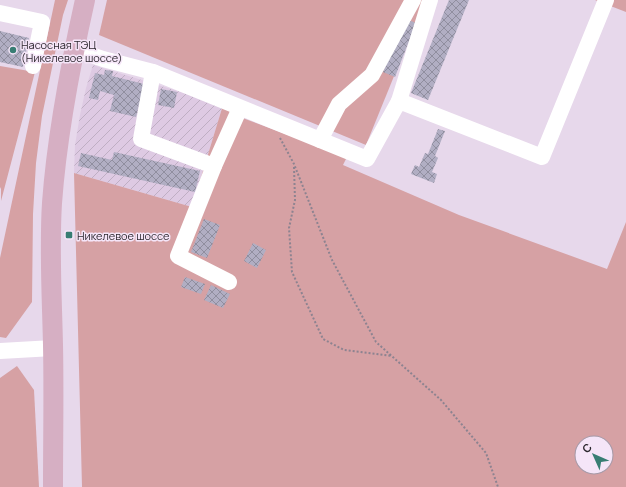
<svg xmlns="http://www.w3.org/2000/svg" width="626" height="487" viewBox="0 0 626 487" font-family="Manrope,sans-serif">
<style>
.industrial{fill:url(#industrial-furrows)}
.grass{fill:#d6a1a4;fill-rule:evenodd}
.building{fill:url(#building-cross-hatch)}
.lines{fill:none;stroke-linecap:round;stroke-linejoin:round}
.path{stroke:#8d8390;stroke-width:2;stroke-dasharray:2 2;stroke-linecap:butt}
.minor{stroke:#fff;stroke-width:16}
.major{stroke:#d6afc3;stroke-width:20}
.poi-dot{fill:#387d73;stroke:#f5e5f8;stroke-width:1.5}
.labels{text-anchor:middle;dominant-baseline:central;stroke-width:3;stroke-linejoin:round;paint-order:stroke}
.poi-label{font-size:11px;fill:#2c272e;stroke:#f5e5f8;text-anchor:start}
</style>
<defs>
<pattern id="industrial-furrows" width="10" height="10" patternUnits="userSpaceOnUse"><rect width="10" height="10" fill="#decae3"/><path d="M-1 1l2-2M0 10L10 0M9 11l2-2" fill="none" stroke="#bfaec3"/></pattern>
<pattern id="building-cross-hatch" width="8" height="8" patternUnits="userSpaceOnUse"><rect width="8" height="8" fill="#b1aec3"/><path d="M0 0l8 8M0 8l8-8" fill="none" stroke="#908e9f"/></pattern>
</defs>
<rect width="100%" height="100%" fill="#e7d8eb"/>
<path class="industrial" d="M93 65 223 105 192 207 74 173 75 145 80 115 86 88Z"/>
<g class="grass">
<path d="M55 0H68L63 15 42 116 36 163 33 214 32 302 6 338 0 337V258Z"/>
<path d="M107 0H425L366 145 99 35Z"/>
<path d="M595 0H626V12Z"/>
<path d="M0 66 35 72 1 201V189L0 187Z"/>
<path d="M223 105 240 117 347 157 343 165 459 215 607 269 626 222V487H82L74 173 192 207ZM582 443H606V467H582Z"/>
<path d="M17 366 34 390 39 487H0V378Z"/>
</g>
<g class="building">
<path d="M449 0H469L428 100 411 93Z"/>
<path d="M404 18 416 23 395 77 383 72Z"/>
<path d="M0 31 29 38 23 67 0 62Z"/>
<path d="M105 70 113 71 112 76 144 84 136 117 110 111 114 95 100 91 98 100 89 98 95 73 104 75Z"/>
<path d="M161 89 177 92 174 108 158 105Z"/>
<path d="M438 129 445 131 435 156 438 158 432 172 437 174 434 183 411 174 415 165 419 167 425 153 428 154Z"/>
<path d="M114 152 200 171 195 192 78 166 81 153 112 160Z"/>
<path d="M204 219 220 225 207 258 191 252Z"/>
<path d="M253 243 266 250 257 268 244 261Z"/>
<path d="M185 277 205 284 201 294 181 287Z"/>
<path d="M211 285 230 294 223 308 204 300Z"/>
</g>
<g class="lines">
<g class="path">
<path d="M280 138 294 164 332 260 376 342 441 400 486 453 498 487"/>
<path d="M294 167 295 200 289 228 292 272 323 339 344 350 392 356"/>
</g>
<g class="minor">
<path d="M0 13 42 22 33 66"/>
<path d="M74 49 103 59 153 72 367 159 399 101 542 157 606 0"/>
<path d="M153 72 141 139 214 166"/>
<path d="M399 101 430 0"/>
<path d="M320 140 339 104 372 75 413 0"/>
<path d="M229 282 178 256 214 166 240 108"/>
<path d="M0 351 53 348"/>
</g>
<path class="major" d="M53 487C53 440 54 392 53 345 52 298 49 250 52 203 57 134 70 67 85 0"/>
</g>
<g class="poi-dot">
<circle cx="13" cy="50" r="4"/>
<rect x="65" y="231" width="8" height="8" rx="2"/>
</g>
<g class="labels">
<g class="poi-label">
<text x="21" y="44">Насосная ТЭЦ<tspan x="21" dy="13">(Никелевое шоссе)</tspan></text>
<text x="77" y="235">Никелевое шоссе</text>
</g>
</g>
<g transform="translate(594 455) rotate(315)"><circle r="19" fill="#f5e5f8" stroke="#a599a7"/>
<path d="M0-3L7 15L0 10L-7 15Z" fill="#387d73"/>
<text y="-6" font-size="11" font-weight="bold" text-anchor="middle" fill="#2c272e">С</text>
</g>
</svg>
